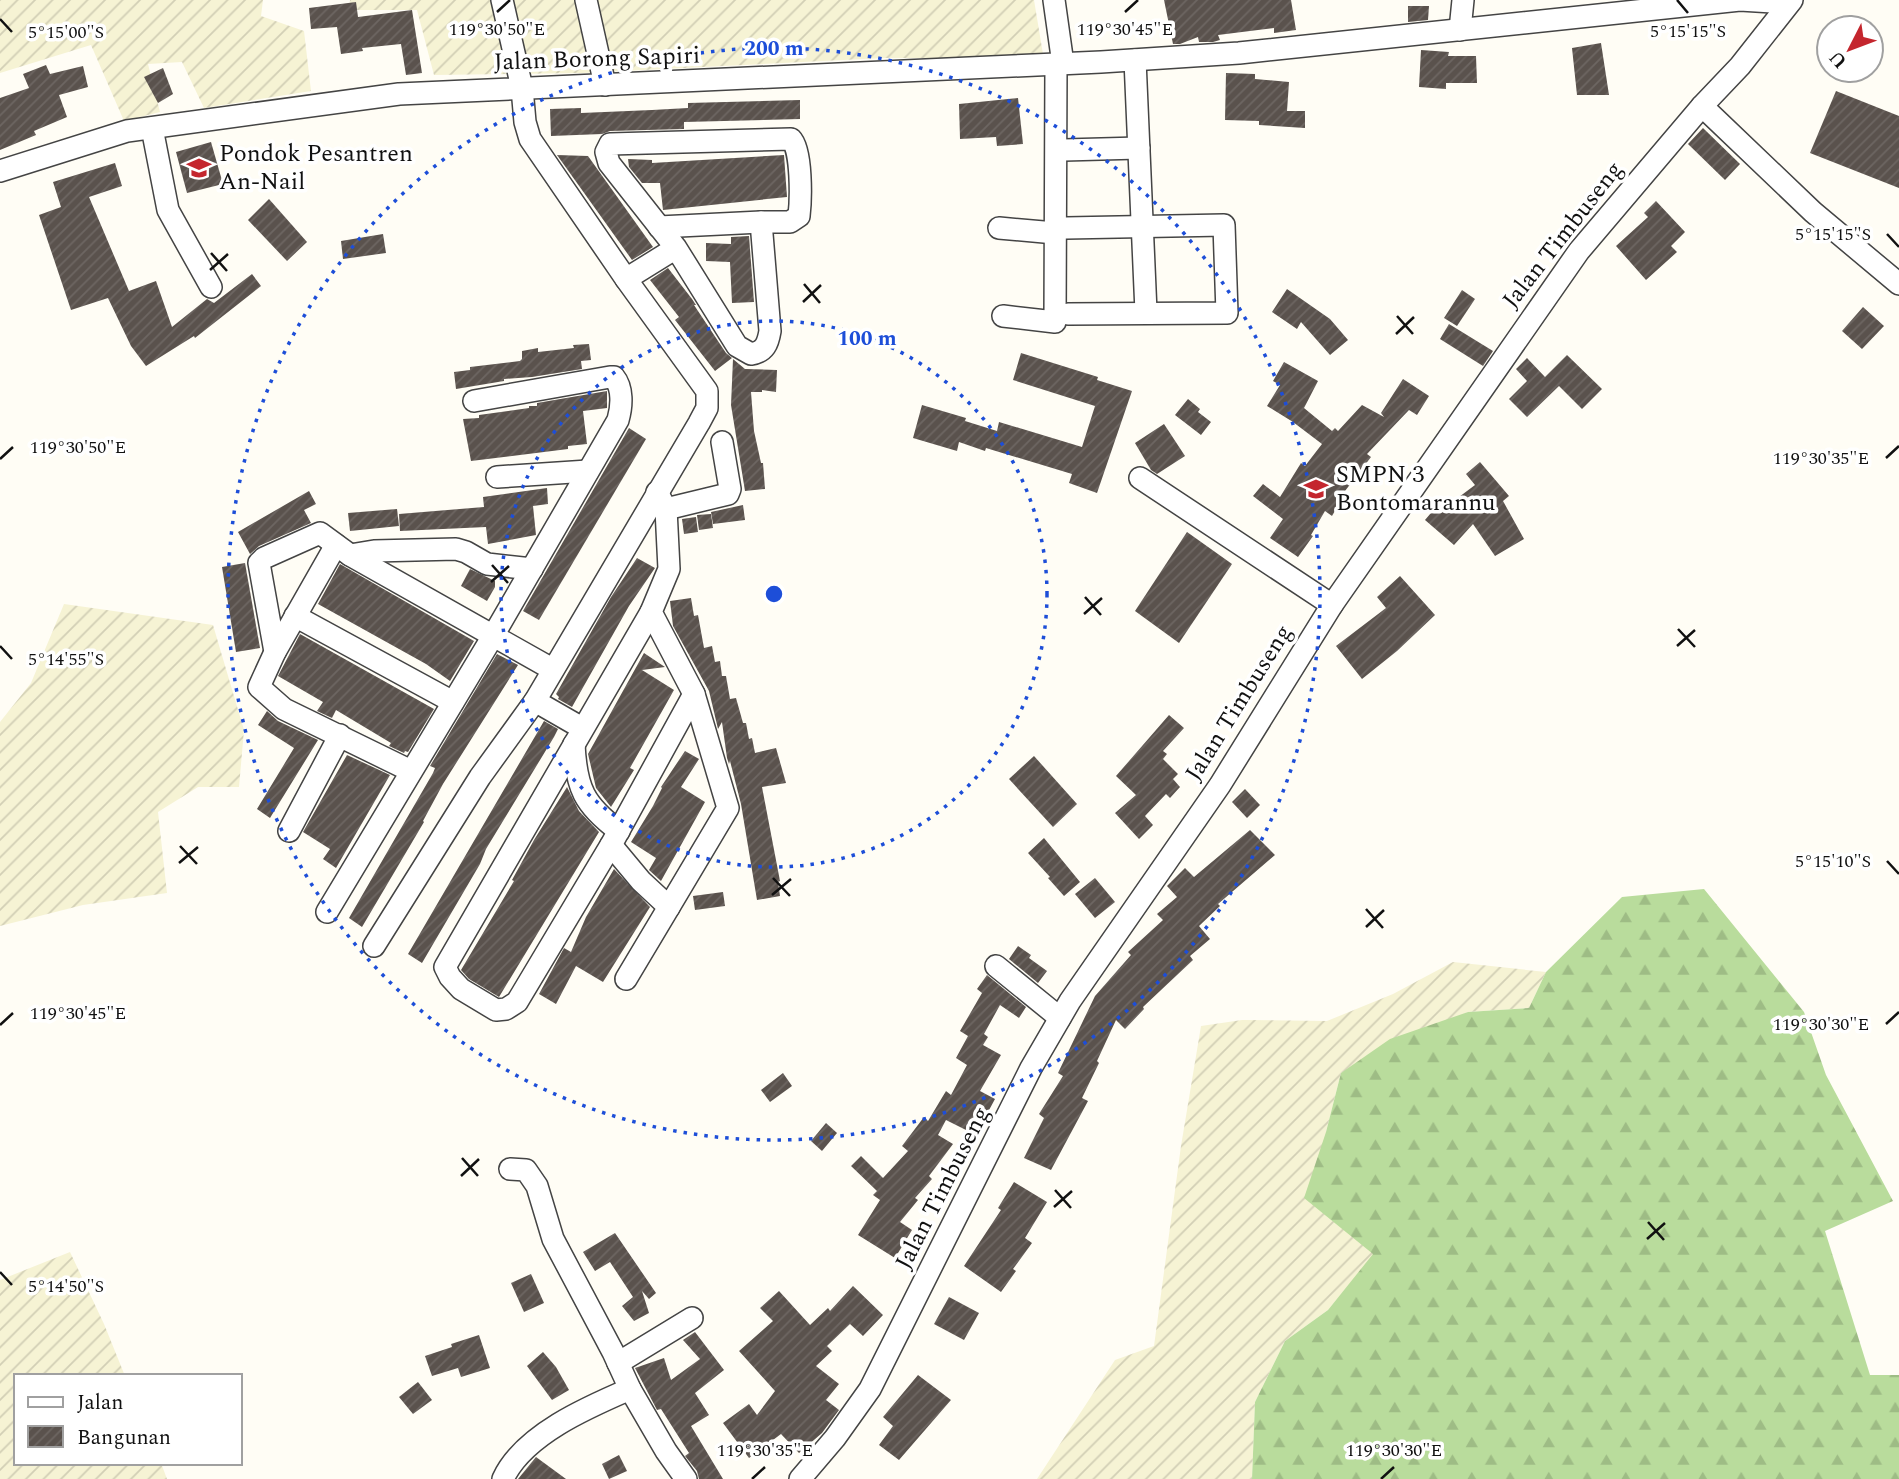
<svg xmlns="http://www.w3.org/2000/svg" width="1899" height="1479" viewBox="0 0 1899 1479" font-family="Spectral,serif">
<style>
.farmland{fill:url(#farmland-furrows)}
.forest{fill:url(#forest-firs)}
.building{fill:url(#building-hatch)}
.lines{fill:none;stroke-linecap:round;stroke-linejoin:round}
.street-casing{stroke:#444;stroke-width:24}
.street{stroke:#fff;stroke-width:21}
.ticks{fill:none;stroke:#111;stroke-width:2.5}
.ring{fill:none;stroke:#1d4ed8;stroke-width:3.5;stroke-dasharray:3.5 7}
.labels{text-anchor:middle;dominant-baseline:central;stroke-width:7;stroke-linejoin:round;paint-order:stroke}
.street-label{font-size:24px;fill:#111;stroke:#fff}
.poi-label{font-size:24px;fill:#111;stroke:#fff;text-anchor:start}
.ticks-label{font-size:18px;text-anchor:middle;fill:#111;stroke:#fff;stroke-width:7;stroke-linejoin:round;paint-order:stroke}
.centre{fill:#1d4ed8;stroke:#fff;stroke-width:3.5}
.ring-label{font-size:21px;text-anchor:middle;font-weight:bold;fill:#1d4ed8;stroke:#fff;stroke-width:7;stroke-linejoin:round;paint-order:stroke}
</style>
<defs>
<pattern id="farmland-furrows" width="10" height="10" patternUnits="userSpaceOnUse" patternTransform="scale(1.75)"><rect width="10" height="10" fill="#f6f3d4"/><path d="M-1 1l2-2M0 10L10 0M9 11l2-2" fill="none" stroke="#d2cfb5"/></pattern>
<pattern id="forest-firs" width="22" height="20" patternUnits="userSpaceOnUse" patternTransform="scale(1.75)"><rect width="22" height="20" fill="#b9dc9c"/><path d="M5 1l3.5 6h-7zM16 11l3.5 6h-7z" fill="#9ebc85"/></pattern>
<pattern id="building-hatch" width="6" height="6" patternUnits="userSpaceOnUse" patternTransform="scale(1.75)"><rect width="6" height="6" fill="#5a524d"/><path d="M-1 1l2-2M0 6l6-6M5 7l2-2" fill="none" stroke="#6d6662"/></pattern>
</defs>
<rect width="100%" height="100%" fill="#fffdf5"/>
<g class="farmland">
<path d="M0 0H263L261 16 304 31 311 91 204 108 182 62 148 64 160 112 124 121 91 45 0 73Z"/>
<path d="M350 0H1034L1043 54 1025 58H884L582 73 434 75 417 10H349Z"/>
<path d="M64 604 213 625 244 730 239 787H198L158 812 167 893 83 905 0 926V722L31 683Z"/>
<path d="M1453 962 1546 972 1529 1008 1468 1012 1341 1073 1326 1132 1374 1254 1328 1310 1285 1341 1255 1402 1252 1479H1037L1115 1360 1154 1346 1181 1146 1201 1026 1242 1020 1327 1021 1393 994Z"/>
<path d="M70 1252 104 1324 125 1376H16V1463H161L167 1479H0V1280Z"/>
</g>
<path class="forest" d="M1704 889 1804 1012 1826 1075 1893 1201 1825 1231 1870 1375H1899V1479H1252L1255 1402 1285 1341 1328 1310 1373 1254 1304 1198 1326 1132 1341 1073 1390 1039 1468 1012 1529 1008 1546 972 1622 897Z"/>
<g class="building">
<path d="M1164 0H1291L1296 30 1274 33V28L1218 35 1220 40 1213 42H1199L1198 37 1180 44H1173Z"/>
<path d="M356 2 358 17 412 10 422 73 406 75 401 44 362 48 363 51 341 54 337 27 311 29 309 8Z"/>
<path d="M1408 6H1429L1428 20 1408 22Z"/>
<path d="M1601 43 1609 95H1577L1572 48Z"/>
<path d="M1421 50 1449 52 1448 56H1476L1477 83H1446V89L1419 87Z"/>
<path d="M46 65 50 74 83 66 88 87 59 95 67 117 34 131 36 135 0 150V98L29 88 23 74Z"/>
<path d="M163 68 173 94 158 103 144 77Z"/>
<path d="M1226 73 1255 74V79L1289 82 1287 111H1305V128L1259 125V121L1225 120Z"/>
<path d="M1836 91 1899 116V188L1810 153Z"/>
<path d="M1018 98 1023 144 997 146 996 137 960 139 959 104Z"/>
<path d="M800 100V119L684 122V129L610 131 602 134 551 136 550 109 581 108V113L652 110 688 108V103Z"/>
<path d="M1703 128 1740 164 1725 180 1688 144Z"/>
<path d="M211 142 223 184 187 193 176 152Z"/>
<path d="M557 155 588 156 653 247 632 260Z"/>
<path d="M784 155 787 197 663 210 660 183H642L629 167 628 159 652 160V163Z"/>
<path d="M115 163 122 186 89 197 129 291 156 281 172 327 207 299 214 303 252 274 261 286 195 338 194 336 146 366 131 346 108 298 71 310 39 215 61 207 53 182Z"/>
<path d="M269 199 307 242 287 261 248 220Z"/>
<path d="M1656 201 1685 232 1671 246 1677 252 1646 280 1616 246 1648 217 1644 213Z"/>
<path d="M383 234 386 253 343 259 341 241Z"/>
<path d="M749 236 754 302 732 303 730 262 706 261V243L731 244V237Z"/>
<path d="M668 268 692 299 696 305H694L726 353 732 358 715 371 675 320 679 317 650 280Z"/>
<path d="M1287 289 1330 319 1348 340 1330 355 1301 322 1297 329 1272 312Z"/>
<path d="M1462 290 1475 299 1457 326 1444 318Z"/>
<path d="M1863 307 1884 326 1862 349 1842 331Z"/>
<path d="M1449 324 1493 351 1483 366 1440 339Z"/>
<path d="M589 344 591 360 581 361 582 369 532 377 504 379V381L456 389 454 372 470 370V367L520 361 522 359V351L538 348V352L574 348 573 345Z"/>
<path d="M1021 353 1098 377 1097 380 1132 391 1097 493 1069 483 1072 474 986 448 985 451 959 442 957 451 913 438 922 405 966 418 965 421 997 431 999 422 1082 447 1095 406 1013 380Z"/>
<path d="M1567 355 1602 389 1582 409 1559 386 1527 417 1509 399 1527 381 1516 369 1527 358 1545 377Z"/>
<path d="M733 359 745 369 777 370 776 392 762 390V392H751L754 431 761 463H763L765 489 745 491 731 405Z"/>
<path d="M1284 362 1318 381 1304 408 1332 431 1335 428 1338 431 1362 405 1384 417 1381 413 1403 379 1429 396 1417 415 1409 410 1367 454 1371 457 1345 491 1346 492 1332 516 1325 511 1311 535 1313 536 1298 557 1270 538 1283 519 1253 496 1263 484 1280 497 1301 463 1305 466 1322 444 1293 422 1267 406 1280 385 1273 381Z"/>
<path d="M607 391V408L583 411 587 444 568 446V449L471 461 463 419 479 418V415L529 408V406H537V403Z"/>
<path d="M1188 399 1200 409 1198 412 1211 422 1201 435 1175 415Z"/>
<path d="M1164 424 1185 456 1157 474 1151 470 1135 443Z"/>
<path d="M629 428 646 439 539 620 523 611Z"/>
<path d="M1480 462 1509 496 1503 501 1524 539 1495 556 1473 524 1454 545 1425 520 1441 501 1447 506 1475 485 1466 474Z"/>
<path d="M547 488 548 504 533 506 536 535 488 544 486 527 400 531 399 514 484 507 483 497Z"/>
<path d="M309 491 316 504 304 510 311 523 259 546 250 554 238 532Z"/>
<path d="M743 505 745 520 713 524 711 512Z"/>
<path d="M397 509 399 526 350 531 348 513Z"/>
<path d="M711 514 713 528 699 530 697 515Z"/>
<path d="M696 517 698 532 684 534 682 519Z"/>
<path d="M1187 532 1232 564 1179 643 1135 611Z"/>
<path d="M637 558 655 568 629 606 572 707 558 699 559 697 556 694 611 597Z"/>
<path d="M245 563 260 648 236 652 222 567Z"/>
<path d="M340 564 474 641 450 681 426 664 318 604Z"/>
<path d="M470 569 495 581V587L487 601 461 586Z"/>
<path d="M1400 576 1435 615 1397 651 1362 679 1336 646 1386 608 1377 597Z"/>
<path d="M691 598 694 616 698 615 704 648 712 646 715 662 720 661 722 676H726L730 699 736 698 743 723H746L749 739 752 738 755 753 776 748 786 783 762 787 780 881 778 882 780 896 757 900 741 804 730 761 729 764 727 758 722 722 718 729 709 691 673 626 670 601Z"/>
<path d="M300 634 434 709 408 752 405 751 404 753 389 746 391 743 336 710 332 718 317 711 323 702 278 676Z"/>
<path d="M644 653 665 667 642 670 674 690 630 768 634 770 611 807 596 788 588 754Z"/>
<path d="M497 654 518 665 443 784 423 821 424 822 362 927 349 918 433 773 435 768 430 766Z"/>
<path d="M267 711 278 721 318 740 270 818 257 809 294 748 258 725Z"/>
<path d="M1169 715 1184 728 1163 751 1167 754 1163 759 1178 774 1173 779 1180 787 1170 798 1166 794 1145 816 1153 825 1139 839 1115 813 1136 795 1116 776Z"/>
<path d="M544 721 558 729 554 737 486 849 480 864 422 963 408 954Z"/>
<path d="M685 751 699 759 681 787 705 802 661 881 649 870 656 858 631 842 653 806 662 788 661 787Z"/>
<path d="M347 755 390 775 336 868 323 859 330 849 303 832Z"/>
<path d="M1034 756 1077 804 1053 827 1009 779Z"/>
<path d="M567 787 579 811 599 832 499 997 469 979 461 970 514 881 512 880 534 840Z"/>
<path d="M1245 789 1260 805 1247 818 1232 802Z"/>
<path d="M1250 830 1275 855 1218 904 1220 906 1199 926 1210 939 1190 956 1193 960 1143 1007 1144 1009 1125 1029 1116 1020 1097 1061 1099 1063 1082 1098 1088 1101 1051 1170 1024 1158 1044 1118 1039 1114 1063 1076 1058 1073 1095 996 1131 955 1128 952 1163 920 1157 914 1177 897 1167 886 1185 868 1194 877Z"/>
<path d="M1044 838 1080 882 1064 896 1048 878 1050 877 1028 853Z"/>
<path d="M614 869 650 907 603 982 576 966 556 1004 539 994 564 948 571 952 586 917Z"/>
<path d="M1095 878 1115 902 1095 918 1075 894Z"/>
<path d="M723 892 725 906 695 910 693 896Z"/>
<path d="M1018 946 1031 955 1029 958 1047 971 1038 983 1009 959Z"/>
<path d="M987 975 1026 1007 1019 1018 1000 1005 984 1034 988 1037 983 1045 1001 1055 980 1091 995 1099 988 1112 980 1107 966 1130 946 1120 938 1135 953 1144 929 1176 932 1179 915 1198 918 1200 900 1222 912 1230 895 1258 858 1235 880 1200 873 1195 877 1191 851 1166 861 1156 883 1178 908 1151 902 1146 924 1117 928 1121 946 1091 951 1095 967 1065 956 1058 968 1036 960 1031 982 993 977 989Z"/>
<path d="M783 1073 792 1086 770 1102 761 1090Z"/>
<path d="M826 1123 837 1133 822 1151 811 1141Z"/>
<path d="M1014 1182 1047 1202 1025 1238 1032 1243 1013 1269 1016 1271 1001 1292 964 1266 1001 1210 998 1208Z"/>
<path d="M615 1233 656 1293 649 1299 642 1291 649 1313 634 1321 622 1306 633 1297 610 1262 595 1271 583 1252Z"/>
<path d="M531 1274 544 1303 524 1312 511 1283Z"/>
<path d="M853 1286 883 1315 863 1336 850 1324 827 1346 832 1351 816 1366 839 1384 826 1400 839 1410 822 1433 799 1453 781 1434 749 1458 723 1423 749 1404 757 1415 775 1391 739 1351 773 1321 760 1308 779 1291 810 1325 828 1308 830 1311Z"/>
<path d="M949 1297 979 1313 964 1340 934 1324Z"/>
<path d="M695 1332 724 1370 695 1393 709 1415 691 1426 723 1479H699L697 1471 685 1456 689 1453 661 1409 657 1410 635 1368 664 1358 671 1380 700 1359 683 1340Z"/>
<path d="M479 1335 490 1368 461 1377 458 1368 432 1376 425 1356 452 1347 451 1344Z"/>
<path d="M543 1352 556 1367 569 1390 552 1400 527 1366Z"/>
<path d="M918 1375 951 1400 899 1460 879 1445 893 1426 883 1417Z"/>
<path d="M418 1382 432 1400 413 1414 399 1397Z"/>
<path d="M619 1455 627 1471 609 1479 602 1464Z"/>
<path d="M536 1457 566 1479H518Z"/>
</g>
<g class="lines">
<g class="street-casing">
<g id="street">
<path d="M586 0 605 85"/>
<path d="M1054 0 1063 64"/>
<path d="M1460 30 1463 0"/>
<path d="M1135 60 1146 312"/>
<path d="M1702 106 1813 212 1899 284"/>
<path d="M152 128 168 210 211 287"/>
<path d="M1064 150 1139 148"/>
<path d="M0 171 127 131 399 94 1101 62 1239 53 1740 0 1789 3"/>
<path d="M659 227 761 222"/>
<path d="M999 228 1055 233"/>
<path d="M1066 228 1224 225 1227 313 1068 314"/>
<path d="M626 279 676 248 609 163 606 152 610 144 791 139C802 150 801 199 799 216L790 222H761L770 331C768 343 765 352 751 354L737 346 676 248"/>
<path d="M1003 316 1055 322 1056 64"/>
<path d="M497 477 588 471"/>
<path d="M1140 478 1332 605"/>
<path d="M666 509 728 494 730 489 722 442"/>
<path d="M336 545 275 652 259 687 284 709 411 771"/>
<path d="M350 555 374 551 456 549 466 552 487 564 532 569"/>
<path d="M651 612 445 967 450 977 461 989 496 1010 506 1009 517 1002 611 845 694 694"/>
<path d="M295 616 453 702"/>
<path d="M275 652 259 563 264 558 320 533 350 555 552 669"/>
<path d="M535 701 582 728"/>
<path d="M574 744C576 788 584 805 619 831"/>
<path d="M289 831 340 735"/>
<path d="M611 845 641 881 669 907 728 808 694 694 651 612 669 569 666 509 657 492"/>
<path d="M327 912 493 636 618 420C622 406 623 388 614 377H610L474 401"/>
<path d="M374 946 480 777 535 701 699 423 707 408V391L626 279 530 139 525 122 522 88 502 0"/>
<path d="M996 966 1060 1018"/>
<path d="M626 979 669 907"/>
<path d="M510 1169 526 1170 537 1186 553 1239 613 1352 630 1389"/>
<path d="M618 1363 692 1318"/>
<path d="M503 1479C523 1435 588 1407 630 1389L666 1451 686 1479"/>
<path d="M800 1479 835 1438 870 1389 1031 1068 1070 1001 1220 785 1332 605 1579 251 1702 106 1740 66 1792 0"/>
</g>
</g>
<use href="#street" class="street"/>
</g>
<path class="ticks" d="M1677 0 1688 13M497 12 510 0M1125 12 1138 0M0 19 12 32M1887 234 1899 247M211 253 227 271M210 270 228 254M804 284 820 303M803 302 821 285M1397 316 1413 334M1396 334 1414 317M1886 458 1899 446M0 459 13 447M492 565 508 583M491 582 509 566M1085 597 1101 615M1084 614 1102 598M1678 629 1695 647M0 646 12 659M1677 646 1695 630M180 846 197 864M1887 861 1899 874M179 863 198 847M773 878 790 896M772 895 791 879M1366 909 1383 928M1366 927 1384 910M1886 1024 1899 1012M0 1025 13 1013M462 1158 478 1176M461 1176 479 1159M1055 1190 1071 1208M1054 1207 1072 1191M1648 1222 1664 1240M1647 1239 1665 1223M0 1272 12 1285M752 1479 765 1467M1381 1479 1394 1467"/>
<g class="ring">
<circle cx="774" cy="594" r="273"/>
<circle cx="774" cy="594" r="546"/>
</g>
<defs>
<g id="school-bare" transform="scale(1.89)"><path d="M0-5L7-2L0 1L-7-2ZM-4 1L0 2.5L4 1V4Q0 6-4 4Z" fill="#c4262e" stroke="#fff" stroke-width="2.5" paint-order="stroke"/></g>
</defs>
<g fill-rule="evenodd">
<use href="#school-bare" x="199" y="168"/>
<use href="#school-bare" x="1316" y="489"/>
</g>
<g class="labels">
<g class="street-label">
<text transform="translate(597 59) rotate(-2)">Jalan Borong Sapiri</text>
<text transform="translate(1563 235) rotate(-52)">Jalan Timbuseng</text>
<text transform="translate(1239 703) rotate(-58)">Jalan Timbuseng</text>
<text transform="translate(943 1188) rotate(-63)">Jalan Timbuseng</text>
</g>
<g class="poi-label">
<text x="219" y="154">Pondok Pesantren<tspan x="219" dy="28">An-Nail</tspan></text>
<text x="1336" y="475">SMPN 3<tspan x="1336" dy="28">Bontomarannu</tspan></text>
</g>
</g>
<g class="ticks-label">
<text x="497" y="35">119°30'50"E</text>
<text x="1125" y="35">119°30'45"E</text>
<text x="1688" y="37">5°15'15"S</text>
<text x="66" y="38">5°15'00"S</text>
<text x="1833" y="240">5°15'15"S</text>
<text x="78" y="453">119°30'50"E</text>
<text x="1821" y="464">119°30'35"E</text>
<text x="66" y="665">5°14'55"S</text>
<text x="1833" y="867">5°15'10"S</text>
<text x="78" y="1019">119°30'45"E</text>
<text x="1821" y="1030">119°30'30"E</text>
<text x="66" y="1292">5°14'50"S</text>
<text x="765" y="1456">119°30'35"E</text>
<text x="1394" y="1456">119°30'30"E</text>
</g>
<circle cx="774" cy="594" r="10" class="centre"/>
<g class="ring-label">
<text x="774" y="55">200 m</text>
<text x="867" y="345">100 m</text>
</g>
<rect x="14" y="1374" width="228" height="91" fill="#ffffff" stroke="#a0a0a0" stroke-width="2"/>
<rect x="28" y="1397" width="35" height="10" fill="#ffffff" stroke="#a0a0a0" stroke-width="2"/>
<text x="77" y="1409" font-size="21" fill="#111111">Jalan</text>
<rect x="28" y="1426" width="35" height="21" fill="url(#building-hatch)" stroke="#a0a0a0" stroke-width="2"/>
<text x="77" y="1444" font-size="21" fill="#111111">Bangunan</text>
<g transform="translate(1850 49) rotate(228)"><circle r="33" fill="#ffffff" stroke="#a0a0a0" stroke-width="2"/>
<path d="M0-5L12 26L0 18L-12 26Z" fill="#c4262e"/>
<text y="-10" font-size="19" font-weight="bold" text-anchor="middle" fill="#111111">U</text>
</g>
</svg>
